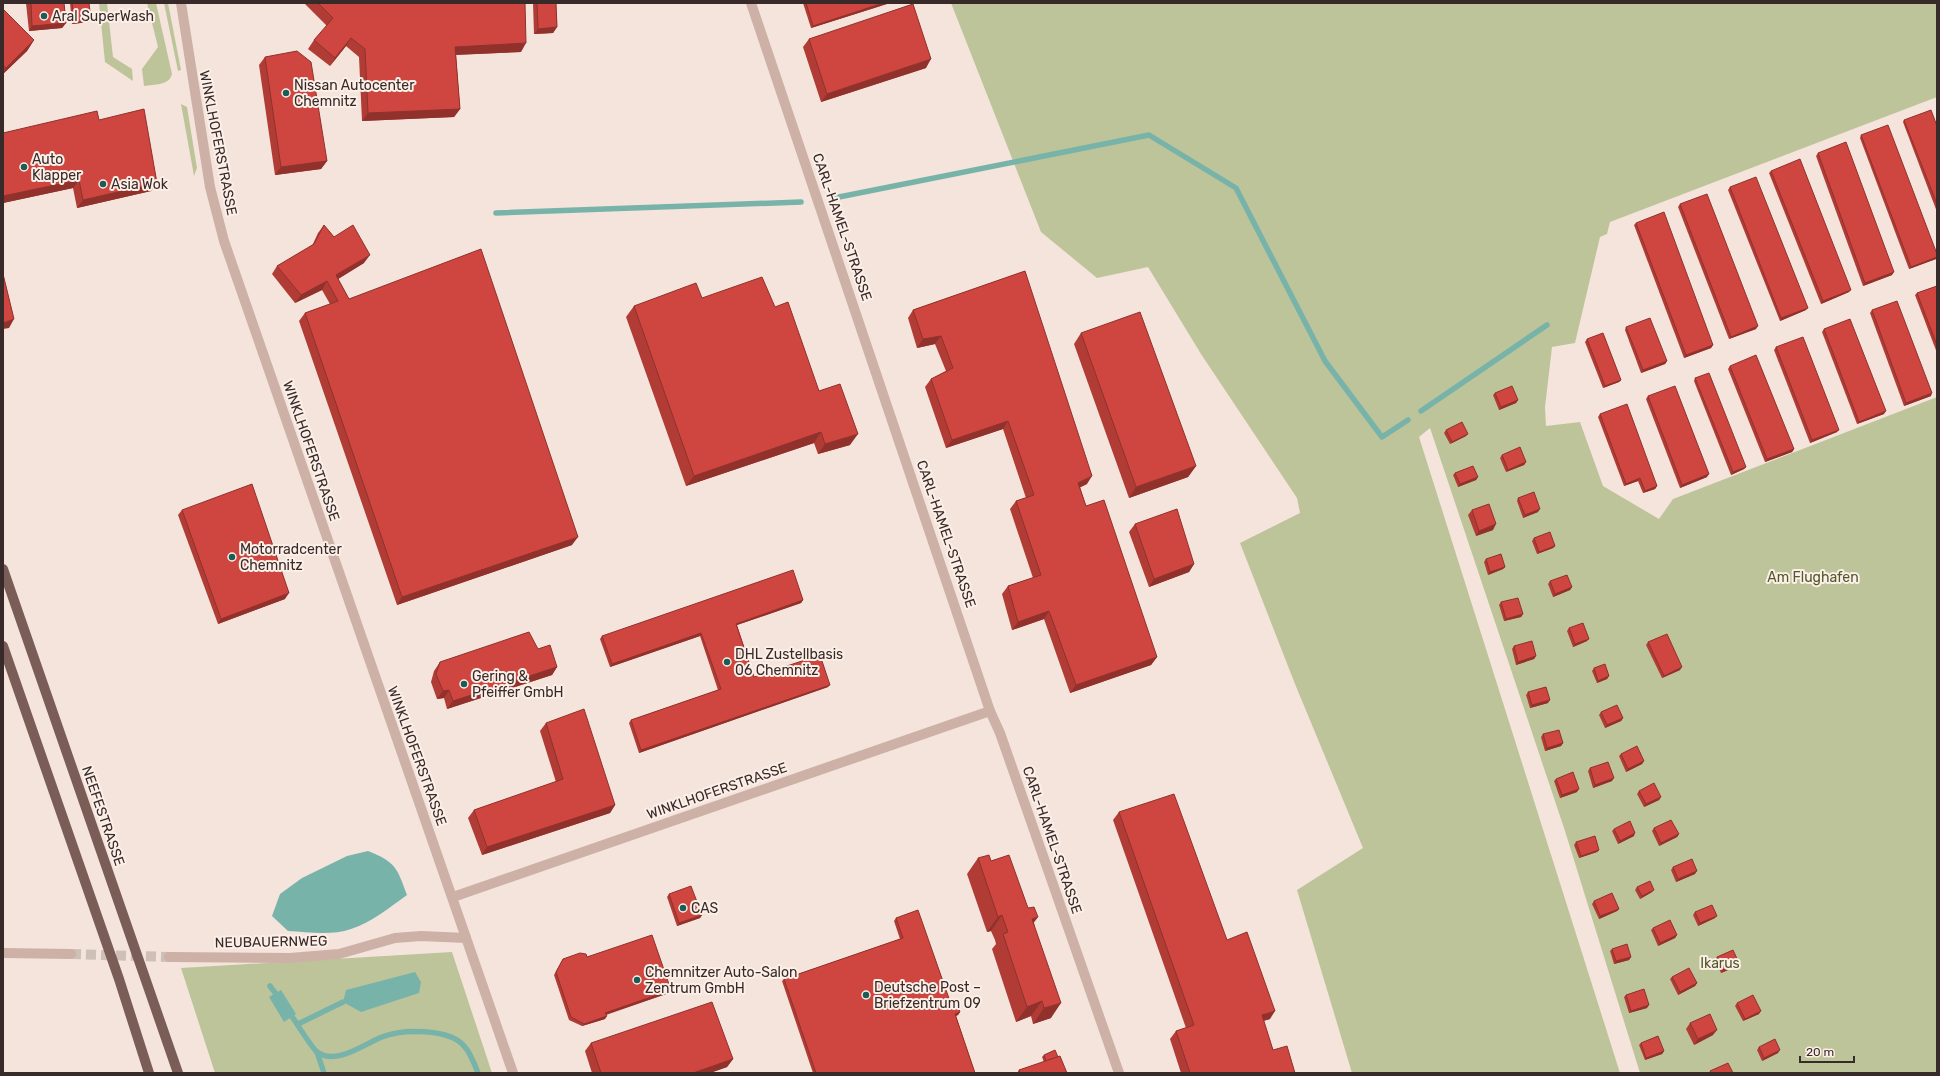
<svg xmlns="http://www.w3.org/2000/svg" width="1940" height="1076" viewBox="0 0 1940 1076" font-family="Rubik,sans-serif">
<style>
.green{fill:#bec49a}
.water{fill:#78b3aa}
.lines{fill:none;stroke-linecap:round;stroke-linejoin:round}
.stream{stroke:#78b3aa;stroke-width:5.5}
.minor-tunnel{stroke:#cebfb8;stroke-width:10;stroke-dasharray:10 5;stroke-linecap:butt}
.minor{stroke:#cdb0a6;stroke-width:10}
.primary{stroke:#7b5d58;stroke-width:10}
.wall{fill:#b13c36}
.shaded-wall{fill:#90312c}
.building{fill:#ce463f;stroke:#90312c}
.poi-dot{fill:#1a5d54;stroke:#fbefe8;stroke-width:1.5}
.labels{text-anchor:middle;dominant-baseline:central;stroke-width:4;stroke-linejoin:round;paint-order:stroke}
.poi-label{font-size:14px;fill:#382a28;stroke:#fbefe8;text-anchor:start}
.street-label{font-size:14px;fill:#382a28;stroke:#fbefe8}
.park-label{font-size:14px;fill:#51582a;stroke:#fbefe8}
</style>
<rect width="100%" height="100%" fill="#f4e4dc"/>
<g class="green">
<path d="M99 3H107L113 57 132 69 133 81 105 62Z"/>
<path d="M147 3H156L172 74C169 86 154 84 144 86L142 69 158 47Z"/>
<path d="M164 3H168L181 70 178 71Z"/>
<path d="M951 3H1937V97L1610 222 1607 234 1600 237 1575 343 1552 347 1545 407 1546 426 1580 422 1603 486 1659 519 1673 499 1937 397V1073H1640L1565 831 1430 428 1419 437 1620 1073H1352L1297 890 1363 848 1295 684 1240 543 1300 513 1297 498 1201 354 1148 267 1097 278 1041 232Z"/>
<path d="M181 104 187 107 197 168 194 176Z"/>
<path d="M452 952 492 1073H215L181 968Z"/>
</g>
<g class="water">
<path d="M368 851C396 862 397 868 407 895 390 907 371 923 351 929 331 936 308 932 288 931L272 916 280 894 302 878 347 856Z"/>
<path d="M415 972 421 982 419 993 361 1012 343 1002 346 990Z"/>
<path d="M281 990 296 1014 284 1022 269 997Z"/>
</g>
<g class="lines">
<g class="stream">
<path d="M834 198 1149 135 1236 188 1325 361 1382 437 1408 420"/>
<path d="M496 213 801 202"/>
<path d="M1421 411 1547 325"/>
<path d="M270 986 279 998"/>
<path d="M289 1012C294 1019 311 1047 317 1052 336 1066 364 1044 382 1037 402 1029 449 1028 464 1046 470 1052 475 1065 478 1073"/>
<path d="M298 1024 343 1002"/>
<path d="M317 1052 324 1073"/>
</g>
<path class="minor-tunnel" d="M71 954 169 957"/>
<g class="minor">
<path d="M181 3 210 187 224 241 513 1073"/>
<path d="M751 3 990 711 1000 733 1119 1073"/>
<path d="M453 897 990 711"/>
<path d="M3 953 71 954"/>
<path d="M169 957 290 958 339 954 395 938 421 936 466 938"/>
</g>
<g class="primary">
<path d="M3 569 178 1073"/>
<path d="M3 646 119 979 149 1073"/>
</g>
</g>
<g class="wall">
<path d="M26 3H64L66 23 62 28 29 31Z"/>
<path d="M70 3H89V22L72 24Z"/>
<path d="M304 3H525L521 52 456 55 460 109 454 117 362 121 359 57 346 46 330 66 308 49 314 40 327 26Z"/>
<path d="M533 3H556L557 27 553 33 534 34Z"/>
<path d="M803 3H890L811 28Z"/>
<path d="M3 9 34 40 27 51 3 74Z"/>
<path d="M809 39 926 68 821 102 803 47Z"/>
<path d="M265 57 327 161 321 169 275 175 259 65Z"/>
<path d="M99 120 157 183 151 191 77 208 73 188 3 203V133Z"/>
<path d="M1904 120 1937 126V212L1903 122Z"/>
<path d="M1861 135 1937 254V258L1936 259 1909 269 1860 138Z"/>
<path d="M1818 153 1892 275 1863 286 1816 156Z"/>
<path d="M1771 171 1849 292 1821 304 1769 173Z"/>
<path d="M1730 187 1806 310 1780 321 1728 190Z"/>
<path d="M1680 204 1756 329 1729 339 1678 207Z"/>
<path d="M1636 223 1713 345 1711 348 1684 358 1634 225Z"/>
<path d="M324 225 334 237 364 263 338 279 349 299 572 545 397 605 299 321 305 313 330 304 322 290 295 303 272 274 277 266 312 246 318 233Z"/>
<path d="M1025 271 1087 484 1080 487 1086 506 1157 657 1151 665 1070 693 1044 619 1012 630 1002 594 1008 586 1033 578 1010 509 1016 501 1026 498 1003 429 946 448 925 387 931 379 946 371 935 344 917 348 908 318 913 310Z"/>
<path d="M1937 286V353L1915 295 1917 293Z"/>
<path d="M702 298 775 307 819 391 850 445 818 454 814 443 686 486 626 317 634 306Z"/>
<path d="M1872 310 1931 396 1904 406 1870 313Z"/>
<path d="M1626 327 1667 361 1665 364 1641 373 1625 330Z"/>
<path d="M1824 329 1884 414 1857 424 1822 332Z"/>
<path d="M1081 333 1196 466 1188 477 1129 498 1074 344Z"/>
<path d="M1587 339 1621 380 1619 382 1603 388 1585 342Z"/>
<path d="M1776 347 1837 432 1810 443 1774 350Z"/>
<path d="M1730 366 1794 449 1792 452 1765 462 1728 369Z"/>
<path d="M1695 378 1746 467 1744 469 1731 475 1694 381Z"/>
<path d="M1495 393 1518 400 1516 403 1499 410 1493 395Z"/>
<path d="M1648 396 1707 477 1680 488 1646 399Z"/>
<path d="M1600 414 1657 486 1655 489 1643 493 1638 481 1624 486 1598 417Z"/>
<path d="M1446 430 1466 436 1450 444 1444 433Z"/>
<path d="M1502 455 1526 462 1524 465 1506 472 1500 458Z"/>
<path d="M1455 473 1478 477 1476 480 1458 487 1453 475Z"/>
<path d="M1518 498 1538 512 1523 518 1517 501Z"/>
<path d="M182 510 285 599 218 624 178 515Z"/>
<path d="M1472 510 1493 530 1476 536 1468 515Z"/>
<path d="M1135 524 1194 564 1189 572 1149 587 1129 532Z"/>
<path d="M1534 538 1555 546 1553 548 1537 554 1532 541Z"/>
<path d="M1486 559 1505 567 1503 569 1488 575 1484 562Z"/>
<path d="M1550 581 1572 587 1570 590 1553 597 1548 584Z"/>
<path d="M803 600 801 603 737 625 754 677 828 687 639 753 629 723 631 720 718 690 700 636 610 667 600 639 602 636Z"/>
<path d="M1501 602 1523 614 1521 617 1504 621 1499 605Z"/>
<path d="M1569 628 1587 641 1573 647 1567 631Z"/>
<path d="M1648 642 1680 670 1662 678 1646 645Z"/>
<path d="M1514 646 1536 656 1534 659 1516 665 1512 649Z"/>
<path d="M538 649 557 667 552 675 447 709 444 698 437 699 431 682 434 671 440 662Z"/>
<path d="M1594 668 1609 676 1607 679 1597 683 1592 671Z"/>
<path d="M1528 692 1548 703 1530 708 1526 695Z"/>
<path d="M1601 712 1623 718 1621 721 1605 728 1599 715Z"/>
<path d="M546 723 615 805 610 813 482 855 468 818 474 810 556 782 540 731Z"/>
<path d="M1543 734 1563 743 1561 746 1545 751 1541 737Z"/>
<path d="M1621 754 1644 761 1642 764 1626 772 1619 756Z"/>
<path d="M1590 768 1612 781 1593 788 1588 771Z"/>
<path d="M1556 779 1577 792 1560 798 1554 781Z"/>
<path d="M1639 791 1661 797 1659 800 1644 807 1637 794Z"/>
<path d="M1119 812 1227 940 1270 1019 1263 1021 1273 1050 1295 1073H1181L1170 1039 1176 1031 1186 1028 1113 820Z"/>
<path d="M1654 828 1679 834 1677 837 1659 846 1652 831Z"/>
<path d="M1614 829 1634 836 1618 844 1612 831Z"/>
<path d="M1576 842 1599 850 1597 852 1579 858 1574 845Z"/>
<path d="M978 858 991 861 1034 923 1051 1018 1033 1024 1031 1016 1016 1022 992 949 996 944 995 940 991 931 987 932 967 874Z"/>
<path d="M1673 867 1695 874 1676 882 1671 870Z"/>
<path d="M1637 887 1652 892 1640 899 1635 890Z"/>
<path d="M669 894 702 915 700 918 677 926 667 897Z"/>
<path d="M1594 901 1619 909 1617 911 1599 919 1592 904Z"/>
<path d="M1695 912 1715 918 1698 926 1693 915Z"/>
<path d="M896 918 952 1007 960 1012 958 1015 956 1016 975 1073H813L782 981 784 979 900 939 894 921Z"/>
<path d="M1653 928 1677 935 1675 938 1658 946 1651 930Z"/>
<path d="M1612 949 1631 957 1629 960 1614 964 1610 951Z"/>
<path d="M587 957 671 990 669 993 606 1015 605 1019 582 1026 569 1020 554 975 563 959Z"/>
<path d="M1717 957 1739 963 1737 966 1721 973 1715 960Z"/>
<path d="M1672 977 1697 983 1695 986 1678 995 1670 979Z"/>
<path d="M1626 995 1647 1008 1629 1013 1624 997Z"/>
<path d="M1737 1003 1759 1014 1743 1021 1735 1006Z"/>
<path d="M1690 1023 1713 1035 1694 1045 1686 1029Z"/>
<path d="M591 1043 733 1059 727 1067 710 1073H592L585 1051Z"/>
<path d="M1641 1043 1664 1051 1662 1054 1645 1060 1639 1045Z"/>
<path d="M1759 1047 1778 1053 1762 1061 1757 1050Z"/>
<path d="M1044 1055 1058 1057 1067 1073H1017L1019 1070 1044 1062 1042 1057Z"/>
</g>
<g class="shaded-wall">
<path d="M883 3H890L811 28 813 26Z"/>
<path d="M91 20 89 22 72 24 74 22Z"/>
<path d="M66 23 62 28 29 31 32 26Z"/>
<path d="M557 27 553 33 534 34 538 29Z"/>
<path d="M351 38 346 46 330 66 335 58Z"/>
<path d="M34 40 27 51 3 74V73L6 68Z"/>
<path d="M526 43 521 52 450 55 455 47Z"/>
<path d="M931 59 926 68 821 102 827 94Z"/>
<path d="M460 109 454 117 362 121 368 113Z"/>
<path d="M327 161 321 169 275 175 281 167Z"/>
<path d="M79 180 73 188 3 203V196Z"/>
<path d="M157 183 151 191 77 208 83 200Z"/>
<path d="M370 255 364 263 330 284 336 275Z"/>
<path d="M1937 257 1936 259 1909 269 1911 267Z"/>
<path d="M1894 272 1892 275 1863 286 1865 283Z"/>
<path d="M327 281 322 290 295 303 301 295Z"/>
<path d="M1851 290 1849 292 1821 304 1823 301Z"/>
<path d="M1808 308 1806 310 1780 321 1781 318Z"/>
<path d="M14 319 9 328 3 329V323Z"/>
<path d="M1758 326 1756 329 1729 339 1731 337Z"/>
<path d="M941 336 935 344 917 348 923 339Z"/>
<path d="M1713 345 1711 348 1684 358 1686 355Z"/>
<path d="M1667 361 1665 364 1641 373 1643 370Z"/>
<path d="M1621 380 1619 382 1603 388 1605 386Z"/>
<path d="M1932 393 1931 396 1904 406 1906 403Z"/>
<path d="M1518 400 1516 403 1499 410 1501 407Z"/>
<path d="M1886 411 1884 414 1857 424 1859 422Z"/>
<path d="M1008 421 1003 429 946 448 952 440Z"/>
<path d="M1839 430 1837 432 1810 443 1812 440Z"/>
<path d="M821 432 814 443 686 486 694 476Z"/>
<path d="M858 434 850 445 818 454 825 444Z"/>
<path d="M1468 434 1466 436 1450 444 1452 442Z"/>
<path d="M1794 449 1792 452 1765 462 1767 459Z"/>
<path d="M1526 462 1524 465 1506 472 1508 470Z"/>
<path d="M1196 466 1188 477 1129 498 1136 487Z"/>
<path d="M1746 467 1744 469 1731 475 1733 472Z"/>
<path d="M1709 474 1707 477 1680 488 1682 485Z"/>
<path d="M1092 476 1087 484 1073 491 1078 483Z"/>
<path d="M1478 477 1476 480 1458 487 1460 484Z"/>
<path d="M1640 478 1638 481 1624 486 1626 484Z"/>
<path d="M1657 486 1655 489 1643 493 1645 491Z"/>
<path d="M1540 509 1538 512 1523 518 1525 515Z"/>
<path d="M1496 524 1493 530 1476 536 1479 531Z"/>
<path d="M578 537 572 545 397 605 402 597Z"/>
<path d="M1555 546 1553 548 1537 554 1539 552Z"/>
<path d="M1194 564 1189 572 1149 587 1154 579Z"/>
<path d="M1505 567 1503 569 1488 575 1490 572Z"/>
<path d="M1572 587 1570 590 1553 597 1555 594Z"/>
<path d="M289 593 285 599 218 624 221 619Z"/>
<path d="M803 600 801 603 734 626 736 624Z"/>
<path d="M1049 611 1044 619 1012 630 1018 622Z"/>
<path d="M1523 614 1521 617 1504 621 1506 619Z"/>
<path d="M701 633 700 636 610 667 612 664Z"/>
<path d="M1589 639 1587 641 1573 647 1575 644Z"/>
<path d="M1536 656 1534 659 1516 665 1518 662Z"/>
<path d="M1157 657 1151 665 1070 693 1076 685Z"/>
<path d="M557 667 552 675 447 709 453 701Z"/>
<path d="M1682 667 1680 670 1662 678 1664 676Z"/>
<path d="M1609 676 1607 679 1597 683 1598 681Z"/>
<path d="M830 685 828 687 639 753 641 750Z"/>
<path d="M449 690 444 698 437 699 443 691Z"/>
<path d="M1550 700 1548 703 1530 708 1532 705Z"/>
<path d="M1623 718 1621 721 1605 728 1607 725Z"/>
<path d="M1563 743 1561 746 1545 751 1547 748Z"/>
<path d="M1644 761 1642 764 1626 772 1628 769Z"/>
<path d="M1614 778 1612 781 1593 788 1595 785Z"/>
<path d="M1579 789 1577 792 1560 798 1562 795Z"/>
<path d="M1661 797 1659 800 1644 807 1646 804Z"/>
<path d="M615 805 610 813 482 855 487 847Z"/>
<path d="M1635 833 1634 836 1618 844 1620 841Z"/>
<path d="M1679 834 1677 837 1659 846 1661 843Z"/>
<path d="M1599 850 1597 852 1579 858 1581 856Z"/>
<path d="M1697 871 1695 874 1676 882 1678 879Z"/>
<path d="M1654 890 1652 892 1640 899 1642 896Z"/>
<path d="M1619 909 1617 911 1599 919 1600 916Z"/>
<path d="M702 915 700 918 677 926 679 923Z"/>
<path d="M1002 915 991 931 987 932 998 917Z"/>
<path d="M1717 916 1715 918 1698 926 1700 923Z"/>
<path d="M1038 917 1027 932 1032 919Z"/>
<path d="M1677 935 1675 938 1658 946 1660 943Z"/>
<path d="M1631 957 1629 960 1614 964 1616 961Z"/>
<path d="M1739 963 1737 966 1721 973 1723 970Z"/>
<path d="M1697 983 1695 986 1678 995 1680 992Z"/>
<path d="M671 990 669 993 604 1015 605 1013Z"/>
<path d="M1042 1001 1031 1016 1016 1022 1027 1007Z"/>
<path d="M1061 1003 1051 1018 1033 1024 1044 1008Z"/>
<path d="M1649 1005 1647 1008 1629 1013 1631 1011Z"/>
<path d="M1275 1011 1270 1019 1256 1023 1262 1015Z"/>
<path d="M1761 1011 1759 1014 1743 1021 1745 1019Z"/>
<path d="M960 1012 958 1015 953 1017 955 1014Z"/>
<path d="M607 1016 605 1019 582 1026 584 1024Z"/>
<path d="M1717 1030 1713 1035 1694 1045 1698 1039Z"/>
<path d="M1780 1050 1778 1053 1762 1061 1764 1058Z"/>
<path d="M1664 1051 1662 1054 1645 1060 1646 1058Z"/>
<path d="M733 1059 727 1067 710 1073H693Z"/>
</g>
<g class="building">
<path d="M31 3H64L66 23 32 26Z"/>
<path d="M72 3H89L91 20 74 22Z"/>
<path d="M318 3H525L526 43 455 47 460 109 368 113 365 49 351 38 335 58 314 40 333 18Z"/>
<path d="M537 3H556L557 27 538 29Z"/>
<path d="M806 3H883L813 26Z"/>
<path d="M913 4 931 59 827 94 809 39Z"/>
<path d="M3 9 34 40 6 68 3 65Z"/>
<path d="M297 51 311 62 327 161 281 167 265 57Z"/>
<path d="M144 109 157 183 83 200 79 180 3 196V133L97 111 99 120Z"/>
<path d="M1931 110 1937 126V204L1904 120Z"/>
<path d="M1888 125 1937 254V257L1911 267 1861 135Z"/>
<path d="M1846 142 1894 272 1865 283 1818 153Z"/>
<path d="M1800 159 1851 290 1823 301 1771 171Z"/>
<path d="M1756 177 1808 308 1781 318 1730 187Z"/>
<path d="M1707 194 1758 326 1731 337 1680 204Z"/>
<path d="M1664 212 1713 345 1686 355 1636 223Z"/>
<path d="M324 225 334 237 353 225 370 255 336 275 349 299 481 249 578 537 402 597 305 313 338 301 327 281 301 295 277 266 314 244Z"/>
<path d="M1025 271 1092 476 1078 483 1086 506 1104 500 1157 657 1076 685 1049 611 1018 622 1008 586 1041 575 1016 501 1034 495 1008 421 952 440 931 379 953 368 941 336 923 339 913 310Z"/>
<path d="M3 274 14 319 3 323Z"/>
<path d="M762 277 775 307 788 302 819 391 840 384 858 434 825 444 821 432 694 476 634 306 696 283 702 298Z"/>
<path d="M1937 286V345L1917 293Z"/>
<path d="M1897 301 1932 393 1906 403 1872 310Z"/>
<path d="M1140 312 1196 466 1136 487 1081 333Z"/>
<path d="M1650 318 1667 361 1643 370 1626 327Z"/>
<path d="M1850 319 1886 411 1859 422 1824 329Z"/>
<path d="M1603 333 1621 380 1605 386 1587 339Z"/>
<path d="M1803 337 1839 430 1812 440 1776 347Z"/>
<path d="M1756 355 1794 449 1767 459 1730 366Z"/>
<path d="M1709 373 1746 467 1733 472 1695 378Z"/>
<path d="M1512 386 1518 400 1501 407 1495 393Z"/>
<path d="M1675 386 1709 474 1682 485 1648 396Z"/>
<path d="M1627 404 1657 486 1645 491 1640 478 1626 484 1600 414Z"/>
<path d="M1462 422 1468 434 1452 442 1446 430Z"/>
<path d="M1520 447 1526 462 1508 470 1502 455Z"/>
<path d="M1473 466 1478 477 1460 484 1455 473Z"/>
<path d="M252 484 289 593 221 619 182 510Z"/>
<path d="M1534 492 1540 509 1525 515 1518 498Z"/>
<path d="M1489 504 1496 524 1479 531 1472 510Z"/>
<path d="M1177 509 1194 564 1154 579 1135 524Z"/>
<path d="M1550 532 1555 546 1539 552 1534 538Z"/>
<path d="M1501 554 1505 567 1490 572 1486 559Z"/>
<path d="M793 570 803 600 736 624 754 677 820 655 830 685 641 750 631 720 721 689 701 633 612 664 602 636Z"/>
<path d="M1567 575 1572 587 1555 594 1550 581Z"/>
<path d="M1518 598 1523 614 1506 619 1501 602Z"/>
<path d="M1583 623 1589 639 1575 644 1569 628Z"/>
<path d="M529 632 538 649 550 645 557 667 453 701 449 690 443 691 436 674 440 662Z"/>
<path d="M1667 634 1682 667 1664 676 1648 642Z"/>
<path d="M1532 641 1536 656 1518 662 1514 646Z"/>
<path d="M1605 664 1609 676 1598 681 1594 668Z"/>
<path d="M1546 687 1550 700 1532 705 1528 692Z"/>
<path d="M1617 705 1623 718 1607 725 1601 712Z"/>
<path d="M584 709 615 805 487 847 474 810 563 779 546 723Z"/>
<path d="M1559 730 1563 743 1547 748 1543 734Z"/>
<path d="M1637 746 1644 761 1628 769 1621 754Z"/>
<path d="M1608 762 1614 778 1595 785 1590 768Z"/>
<path d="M1573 772 1579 789 1562 795 1556 779Z"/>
<path d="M1654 783 1661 797 1646 804 1639 791Z"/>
<path d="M1174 794 1227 940 1247 932 1275 1011 1262 1015 1273 1050 1287 1046 1295 1073H1190L1176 1031 1194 1025 1119 812Z"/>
<path d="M1671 820 1679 834 1661 843 1654 828Z"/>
<path d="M1630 821 1635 833 1620 841 1614 829Z"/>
<path d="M1595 836 1599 850 1581 856 1576 842Z"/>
<path d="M989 855 991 861 1009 855 1028 908 1034 907 1038 917 1032 919 1061 1003 1044 1008 1042 1001 1027 1007 1003 934 1008 932 1005 924 1002 915 998 917 978 858Z"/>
<path d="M1692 859 1697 871 1678 879 1673 867Z"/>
<path d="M1650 881 1654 890 1642 896 1637 887Z"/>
<path d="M691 886 702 915 679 923 669 894Z"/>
<path d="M1612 893 1619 909 1600 916 1594 901Z"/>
<path d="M1712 905 1717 916 1700 923 1695 912Z"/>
<path d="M918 910 952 1007 957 1005 960 1012 955 1014 975 1073H816L784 979 903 938 896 918Z"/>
<path d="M1670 920 1677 935 1660 943 1653 928Z"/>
<path d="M652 935 671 990 605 1013 607 1016 584 1024 571 1017 556 972 563 959 580 953 586 954 587 957Z"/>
<path d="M1627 944 1631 957 1616 961 1612 949Z"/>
<path d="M1733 950 1739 963 1723 970 1717 957Z"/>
<path d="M1689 968 1697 983 1680 992 1672 977Z"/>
<path d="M1644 989 1649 1005 1631 1011 1626 995Z"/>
<path d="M1753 995 1761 1011 1745 1019 1737 1003Z"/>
<path d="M712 1002 733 1059 693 1073H601L591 1043Z"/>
<path d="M1710 1014 1717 1030 1698 1039 1690 1023Z"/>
<path d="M1658 1036 1664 1051 1646 1058 1641 1043Z"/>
<path d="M1775 1039 1780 1050 1764 1058 1759 1047Z"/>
<path d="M1055 1050 1058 1057 1046 1061 1044 1055Z"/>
<path d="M1060 1056 1067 1073H1020L1019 1070Z"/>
<path d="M1728 1063 1733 1073H1711L1710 1071Z"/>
</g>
<g class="poi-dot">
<circle cx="44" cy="16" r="4"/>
<circle cx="286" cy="93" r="4"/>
<circle cx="24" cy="167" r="4"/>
<circle cx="103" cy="184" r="4"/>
<circle cx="232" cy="557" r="4"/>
<circle cx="727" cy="662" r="4"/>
<circle cx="464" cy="684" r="4"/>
<circle cx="683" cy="908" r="4"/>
<circle cx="637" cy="980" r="4"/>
<circle cx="866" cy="995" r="4"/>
</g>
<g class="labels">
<g class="poi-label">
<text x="52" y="16">Aral SuperWash</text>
<text x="294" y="85">Nissan Autocenter<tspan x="294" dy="16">Chemnitz</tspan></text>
<text x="32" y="159">Auto<tspan x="32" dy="16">Klapper</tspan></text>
<text x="111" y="184">Asia Wok</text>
<text x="240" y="549">Motorradcenter<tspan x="240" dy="16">Chemnitz</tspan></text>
<text x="735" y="654">DHL Zustellbasis<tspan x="735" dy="16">06 Chemnitz</tspan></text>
<text x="472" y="676">Gering &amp;<tspan x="472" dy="16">Pfeiffer GmbH</tspan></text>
<text x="691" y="908">CAS</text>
<text x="645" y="972">Chemnitzer Auto-Salon<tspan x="645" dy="16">Zentrum GmbH</tspan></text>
<text x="874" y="987">Deutsche Post –<tspan x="874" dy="16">Briefzentrum 09</tspan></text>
</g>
<g class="street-label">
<text transform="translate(218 143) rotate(79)">WINKLHOFERSTRASSE</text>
<text transform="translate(842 227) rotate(71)">CARL-HAMEL-STRASSE</text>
<text transform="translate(311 451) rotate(71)">WINKLHOFERSTRASSE</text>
<text transform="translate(946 534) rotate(71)">CARL-HAMEL-STRASSE</text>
<text transform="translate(417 756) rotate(70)">WINKLHOFERSTRASSE</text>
<text transform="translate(717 791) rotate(-19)">WINKLHOFERSTRASSE</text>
<text transform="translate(103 816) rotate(71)">NEEFESTRASSE</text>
<text transform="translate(1052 840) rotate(71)">CARL-HAMEL-STRASSE</text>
<text transform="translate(271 942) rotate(-1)">NEUBAUERNWEG</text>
</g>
<g class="park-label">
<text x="1813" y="577">Am Flughafen</text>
<text x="1720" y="963">Ikarus</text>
</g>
</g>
<rect width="1940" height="1076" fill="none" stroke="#382a28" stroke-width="8"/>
<path d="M1800 1056v6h54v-6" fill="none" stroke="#382a28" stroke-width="2"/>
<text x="1806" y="1056" font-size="12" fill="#382a28" stroke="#fbefe8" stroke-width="3" paint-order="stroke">20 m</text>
</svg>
